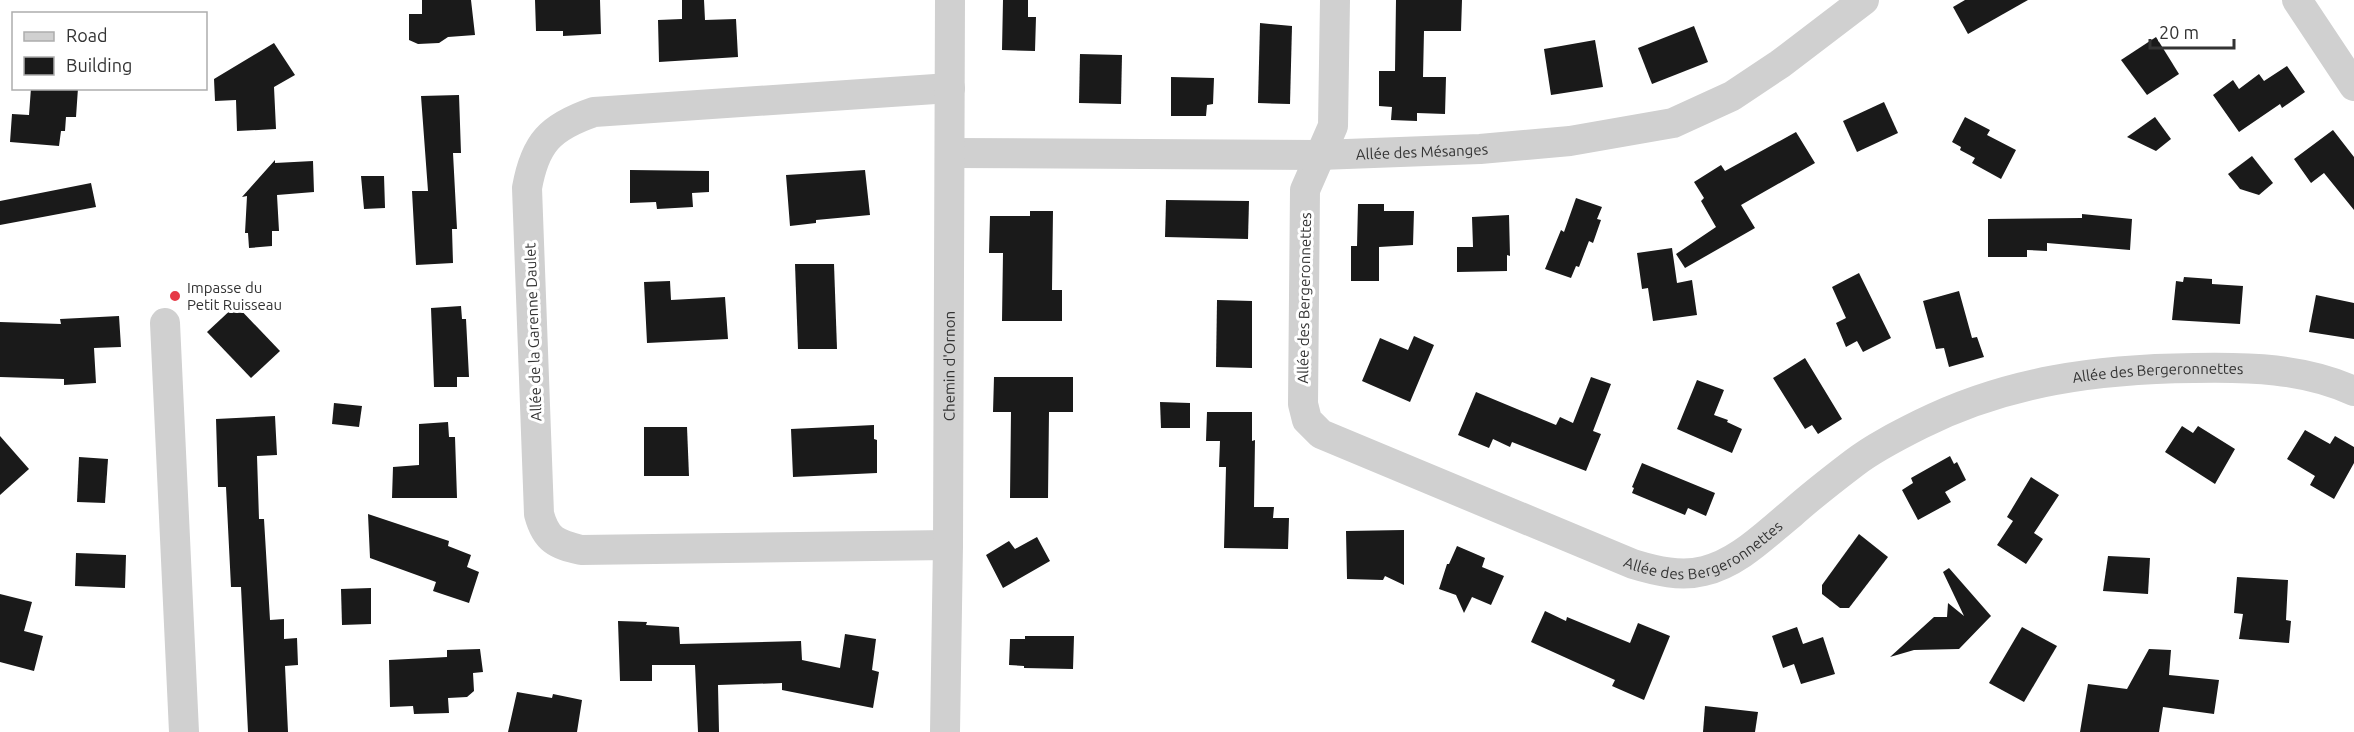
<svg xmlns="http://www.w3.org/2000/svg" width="2354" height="732" viewBox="0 0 2354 732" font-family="Ubuntu,sans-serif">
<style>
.building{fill:#1a1a1a}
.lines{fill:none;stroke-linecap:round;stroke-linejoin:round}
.minor{stroke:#d0d0d0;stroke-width:30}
.poi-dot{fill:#e63946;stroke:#fff;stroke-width:2}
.labels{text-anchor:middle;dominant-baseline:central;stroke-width:6;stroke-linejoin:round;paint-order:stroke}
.street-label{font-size:15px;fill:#333;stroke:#fff}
.poi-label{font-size:15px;fill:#333;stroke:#fff;text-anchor:start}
</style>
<rect width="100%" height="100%" fill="#fff"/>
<g class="building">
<path d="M422 0H471L475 35 448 37 439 43 418 44 409 40V14H422Z"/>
<path d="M535 0H600L601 34 563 36V31H536Z"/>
<path d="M682 0H704L705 20 736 19 738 57 659 62 658 20 682 19Z"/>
<path d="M1003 0H1028V17H1036L1035 51 1002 50Z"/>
<path d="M1396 0H1462L1461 31H1424L1423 77H1446L1445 114 1417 113V121L1391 120 1392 107 1379 106V71H1395Z"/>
<path d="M1965 0H2028L1968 34 1953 7Z"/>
<path d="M1260 23 1292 26 1290 104 1258 103Z"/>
<path d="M1694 26 1708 62 1652 84 1638 48Z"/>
<path d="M2156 37 2179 74 2147 95 2121 60Z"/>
<path d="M1595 40 1603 87 1551 95 1544 49Z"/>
<path d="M274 43 295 75 274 87 276 129 237 131 236 100 215 101 214 79Z"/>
<path d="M1080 54 1122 55 1121 104 1079 103Z"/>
<path d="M2287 66 2305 92 2282 108 2280 104 2239 132 2213 95 2233 80 2239 89 2259 74 2264 81Z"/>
<path d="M1171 77 1214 78 1213 104 1207 105 1206 116H1171Z"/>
<path d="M31 88H78L76 117H66L65 131H61L59 146 10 142 12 114 29 115Z"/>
<path d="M459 95 461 153H453L457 229H452L453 263 416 265 412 191H428L421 96Z"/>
<path d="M1884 102 1898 133 1857 152 1843 121Z"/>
<path d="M1965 117 1990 130 1987 135 2016 150 2001 179 1972 163 1975 158 1960 150 1961 147 1952 142Z"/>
<path d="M2155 117 2171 139 2156 151 2127 137Z"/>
<path d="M2333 130 2354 157V210L2324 173 2311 183 2294 159Z"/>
<path d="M1796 132 1815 163 1741 205 1755 228 1685 268 1676 254 1716 227 1701 201 1704 198 1694 182 1721 165 1725 171Z"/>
<path d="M2252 156 2273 183 2259 195 2240 189 2228 174Z"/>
<path d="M275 160V163L313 161 314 192 277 195 279 231H272V246L249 248 248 233H245L247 196 242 197Z"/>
<path d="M630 170 709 171V192L692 193 693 207 657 209 656 202 630 203Z"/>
<path d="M865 170 870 215 816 220V223L790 226 786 175Z"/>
<path d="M361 176H384L385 208 364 209Z"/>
<path d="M91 183 96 207 0 225V201Z"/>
<path d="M1576 198 1602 207 1597 219 1601 220 1593 243 1589 241 1579 267 1576 266 1571 278 1545 269 1561 230 1564 232Z"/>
<path d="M1166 200 1249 201 1248 239 1165 237Z"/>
<path d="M1358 204H1384V211H1414L1413 245 1379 247V281H1351V246H1357Z"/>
<path d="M1030 211H1053L1052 290H1062V321H1002L1003 253H989L990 216H1030Z"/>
<path d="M2082 214 2132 219 2130 250 2047 243V251L2027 250V257H1988V219L2082 218Z"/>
<path d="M1509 215 1510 256 1507 255V271L1457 272V247H1473L1472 217Z"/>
<path d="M1672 248 1677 283 1692 280 1697 315 1653 321 1648 288 1642 289 1637 253Z"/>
<path d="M795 264H834L837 349H798Z"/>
<path d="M1859 273 1891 338 1863 352 1857 341 1846 347 1836 323 1846 318 1832 287Z"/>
<path d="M2184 277 2212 279V284L2243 286 2240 324 2172 320 2176 281 2183 282Z"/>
<path d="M670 281 671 300 725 297 728 339 647 343 644 282Z"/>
<path d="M1959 291 1972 338 1977 337 1984 357 1949 367 1944 348 1936 349 1923 301Z"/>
<path d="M2316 295 2354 303V339L2309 332Z"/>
<path d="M1217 300 1252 301V368L1216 367Z"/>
<path d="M236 305 280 351 251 378 207 332Z"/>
<path d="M461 306 462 319H466L469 377H457V387H434L431 308Z"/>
<path d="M119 316 121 347 94 348 96 383 64 385V379L0 377V322L61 324 60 319Z"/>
<path d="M1414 336 1434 345 1410 402 1362 381 1380 338 1408 350Z"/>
<path d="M1805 358 1842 419 1818 434 1812 425 1805 429 1773 378Z"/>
<path d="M994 377H1073V412H1049L1048 498H1010L1011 412H993Z"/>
<path d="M1591 377 1611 384 1593 431 1601 434 1586 471 1512 442 1510 447 1493 439 1489 448 1458 435 1476 392 1556 425 1560 417 1573 423Z"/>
<path d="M1697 380 1724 390 1714 415 1728 420 1727 422 1742 429 1732 453 1677 429Z"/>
<path d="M1160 402 1190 403V428H1161Z"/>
<path d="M334 403 362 406 359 427 332 424Z"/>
<path d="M1207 412H1252V441L1255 440 1254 507H1274L1273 518H1289L1288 549 1224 548 1226 467H1219L1220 441H1206Z"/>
<path d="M275 416 277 455 257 456 259 519H264L270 620 284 619V639L297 638 298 665 285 666 288 732H248L241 587H231L226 487H218L216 419Z"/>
<path d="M448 422 449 437H455L457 498H392L393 467 419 465V424Z"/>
<path d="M874 425V439L877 440V473L793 477 791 429Z"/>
<path d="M2182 426 2193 433 2198 426 2235 449 2215 484 2165 452Z"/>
<path d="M644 427H687L689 476H644Z"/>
<path d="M2305 430 2330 444 2335 436 2354 447V463L2334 499 2310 485 2315 476 2287 459Z"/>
<path d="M0 436 29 469 0 495Z"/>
<path d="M1950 456 1954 464 1957 462 1966 480 1945 492 1951 502 1918 520 1902 490 1913 483 1911 478Z"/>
<path d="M79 457 108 459 105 503 77 502Z"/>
<path d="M1642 463 1715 493 1706 516 1688 508 1685 515 1632 493 1634 488 1632 487Z"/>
<path d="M2031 477 2059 495 2034 533 2043 539 2026 564 1997 545 2013 521 2007 517Z"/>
<path d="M368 514 449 541 448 546 471 555 467 567 479 572 469 603 433 591 436 582 370 558Z"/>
<path d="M1404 530V585L1385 576 1383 580 1347 579 1346 531Z"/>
<path d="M1859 534 1888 557 1849 608H1840L1822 594V585Z"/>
<path d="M1037 537 1050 561 1003 588 986 555 1009 541 1015 549Z"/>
<path d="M1457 546 1485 558 1482 567 1504 576 1491 605 1472 597 1464 613 1456 595 1439 589 1447 564H1449Z"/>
<path d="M76 553 126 555 125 588 75 586Z"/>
<path d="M2108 556 2150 558 2148 594 2103 591Z"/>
<path d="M1949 568 1991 616 1959 649 1914 650 1890 657 1934 617H1947L1948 603 1964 616 1943 572Z"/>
<path d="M2237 577 2288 580 2286 620 2291 621 2289 643 2239 639 2243 614 2234 613Z"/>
<path d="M371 588V624L342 625 341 589Z"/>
<path d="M0 594 32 602 24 631 43 636 34 671 0 662Z"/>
<path d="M1545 611 1566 621 1567 617 1630 643 1638 623 1670 636 1644 700 1612 686 1615 680 1531 642Z"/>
<path d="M618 621 647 622 646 625 679 627 680 644 801 641 802 660 840 668 845 634 876 639 872 670 879 672 873 708 782 690V683L718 685 719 732H698L695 665H652V681H620Z"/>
<path d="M1797 627 1803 644 1823 637 1835 674 1801 684 1794 664 1783 668 1772 636Z"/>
<path d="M2022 627 2057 646 2024 702 1989 683Z"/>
<path d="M1025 636H1074L1073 669 1024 668V666L1009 665 1010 639H1025Z"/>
<path d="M480 649 483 672 473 673 474 691 467 697 448 698 449 713 414 714 413 706 390 707 389 660 447 657V650Z"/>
<path d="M2149 649 2171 650 2169 675 2219 680 2214 714 2163 707 2159 732H2080L2088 684 2127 689Z"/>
<path d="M517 692 552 698 553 694 582 700 577 732H508Z"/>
<path d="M1705 706 1758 712 1755 732H1703Z"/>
</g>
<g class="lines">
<g class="minor">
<path id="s1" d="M1335 0 1333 126 1305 190 1303 404 1307 420 1321 434 1633 564C1656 571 1681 577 1704 571 1738 563 1765 535 1791 514 1811 496 1833 479 1854 463 1873 448 1899 435 1921 424 2007 381 2098 369 2194 368 2249 367 2303 368 2354 391"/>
<path d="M2297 0 2354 86"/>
<path id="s2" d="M950 153 1320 155 1480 149 1570 141 1673 123 1732 96 1780 64 1864 0"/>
<path d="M165 323 184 732"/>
<path d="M948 545 581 550C556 544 546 540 539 514L527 188C535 143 550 127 594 112L950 88"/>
<path id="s3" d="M945 732 948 545 950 0"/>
</g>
</g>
<circle class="poi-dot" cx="175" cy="296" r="6"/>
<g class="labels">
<g class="street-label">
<text stroke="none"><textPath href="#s2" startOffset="472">Allée des Mésanges</textPath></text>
<text transform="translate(1304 298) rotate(-89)">Allée des Bergeronnettes</text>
<text transform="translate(533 332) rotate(-92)">Allée de la Garenne Daulet</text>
<text stroke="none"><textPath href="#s3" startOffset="366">Chemin d'Ornon</textPath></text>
<text stroke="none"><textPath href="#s1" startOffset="1365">Allée des Bergeronnettes</textPath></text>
<text stroke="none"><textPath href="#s1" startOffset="861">Allée des Bergeronnettes</textPath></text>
</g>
<g class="poi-label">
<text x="187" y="287">Impasse du<tspan x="187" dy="17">Petit Ruisseau</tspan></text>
</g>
</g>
<rect x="12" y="12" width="195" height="78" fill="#ffffff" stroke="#adadad" stroke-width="1.5"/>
<rect x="24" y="32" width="30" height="9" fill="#d0d0d0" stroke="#adadad" stroke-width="1.5"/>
<text x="66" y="42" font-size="18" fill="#333333">Road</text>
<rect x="24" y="57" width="30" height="18" fill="#1a1a1a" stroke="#adadad" stroke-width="1.5"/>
<text x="66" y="72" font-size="18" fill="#333333">Building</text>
<path d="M2150 39v9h84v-9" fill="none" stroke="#333333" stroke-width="3"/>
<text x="2159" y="39" font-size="18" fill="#333333" stroke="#ffffff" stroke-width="4.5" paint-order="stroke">20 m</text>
</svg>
